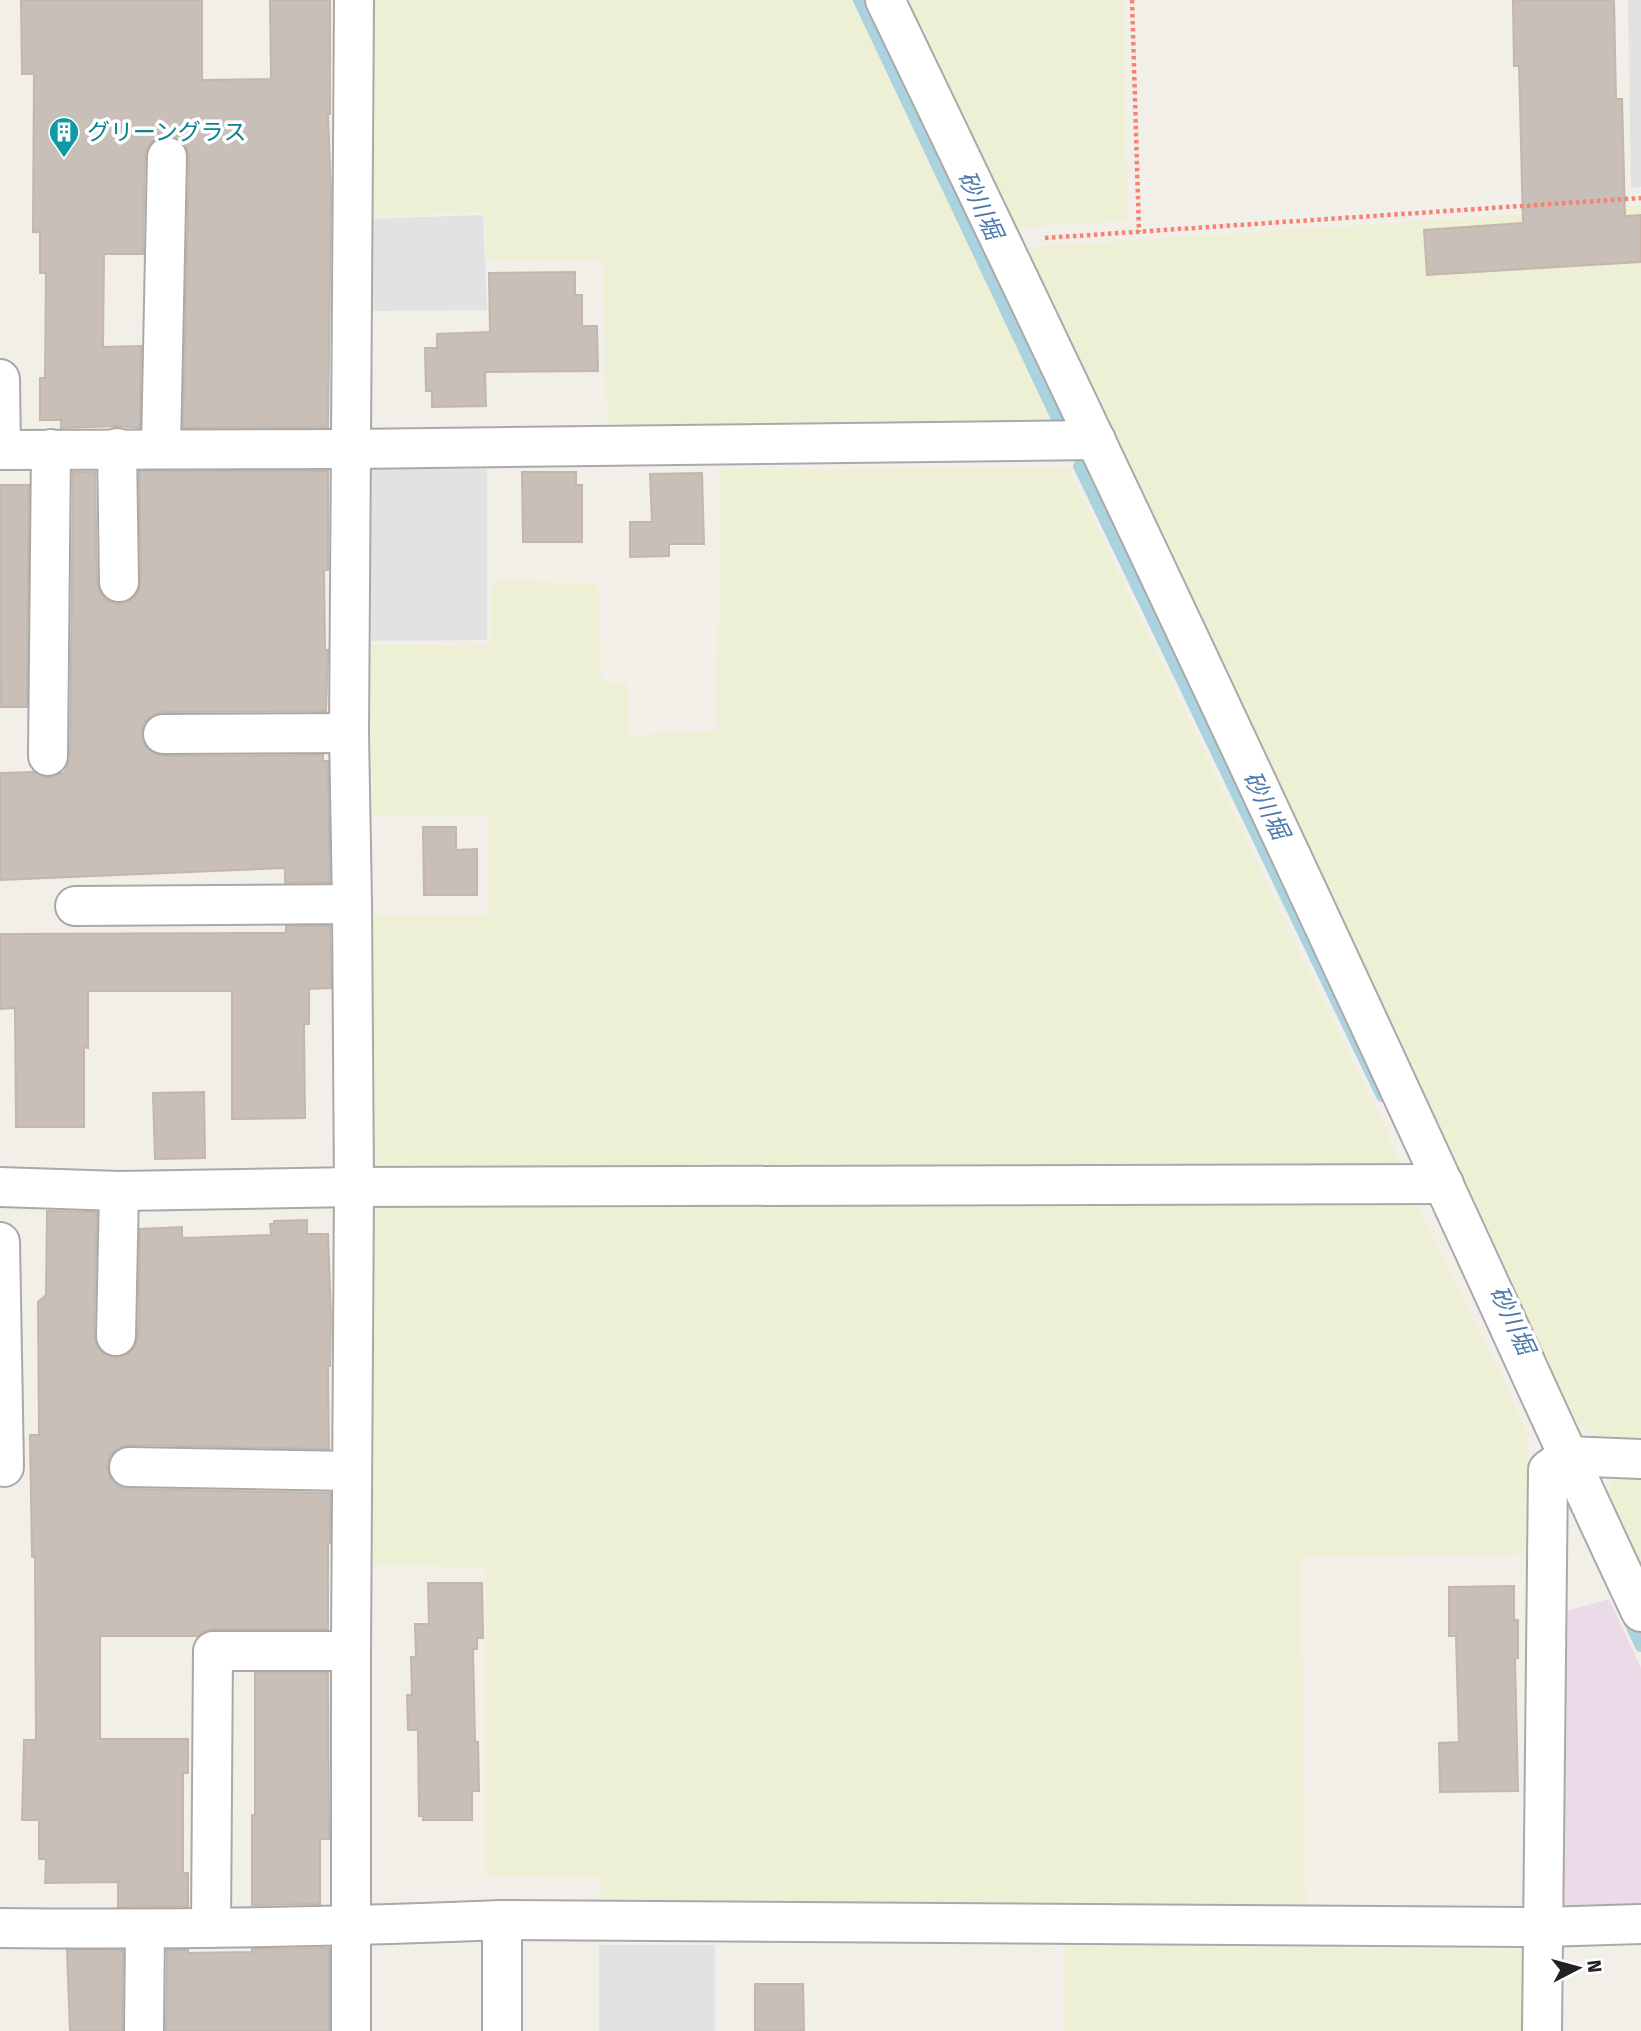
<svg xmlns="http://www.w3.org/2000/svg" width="1641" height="2031" viewBox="0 0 1641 2031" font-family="'Fira Sans','Noto Sans JP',sans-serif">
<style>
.industrial{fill:#ebdbe8}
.farmland{fill:#eef0d5}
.parking{fill:#e2e2e2}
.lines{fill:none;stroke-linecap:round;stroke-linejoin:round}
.stream{stroke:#aad3df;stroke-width:12}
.building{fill:#c7bfb8;stroke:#c4b6ab;stroke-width:2}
.minor-casing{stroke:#a9a9a9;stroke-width:42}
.path{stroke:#fa8072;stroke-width:4.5;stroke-dasharray:3.5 3.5;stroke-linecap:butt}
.minor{stroke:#fff;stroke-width:38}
.labels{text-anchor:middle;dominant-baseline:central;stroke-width:7;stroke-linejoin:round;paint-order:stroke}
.culture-label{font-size:23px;fill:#0d838f;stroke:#fff;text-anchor:start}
.water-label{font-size:24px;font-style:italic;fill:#4a7aab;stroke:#fff}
</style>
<rect width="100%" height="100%" fill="#f2efe9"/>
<path class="industrial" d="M1609 1599 1641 1668V1906H1560V1613Z"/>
<g class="farmland">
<path d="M370 0H855L1059 429 607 427 603 259 487 260 484 212 371 217Z"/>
<path d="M904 0H1122L1128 221 1011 228Z"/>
<path d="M1641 206V1438L1600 1439 1573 1421 1020 248Z"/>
<path d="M1068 467 1403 1167 375 1175 372 916 488 915 487 816H373L369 645H490L492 581 598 583 602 681 627 683 629 735 717 731 720 470Z"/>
<path d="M373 1206H1417L1527 1430V1554L1301 1556 1306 1906 601 1907 600 1877 486 1876V1568L373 1564Z"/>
<path d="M1619 1474 1641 1475V1570L1605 1494Z"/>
<path d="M1063 1945 1522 1950V2031H1063Z"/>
</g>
<g class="parking">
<path d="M1628 0H1641V187L1631 188Z"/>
<path d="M483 215 487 310 370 311 369 219Z"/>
<path d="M370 469H487V640L371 641Z"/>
<rect x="599" y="1945" width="116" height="86"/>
</g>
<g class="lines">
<g class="stream">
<path d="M859 0 1062 429"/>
<path d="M1079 466 1382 1096"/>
<path d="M1626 1614 1641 1646"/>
</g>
</g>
<g class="building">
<path d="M21 0H202V80L271 79 270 0H330V114H328L331 191 328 427 183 428 189 157 186 146 179 139 168 135 156 138 148 146 145 156 143 254H104L103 347 141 346 140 428 117 426 61 428V420H40V378H45L46 273H40V232H33L34 74H22Z"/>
<path d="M1513 0H1614L1616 99H1622L1625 216 1641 215V262L1427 275 1424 230 1523 223 1519 66H1514Z"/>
<path d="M575 272V295H582V326H597L598 371 485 372 486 406 432 407V391H426L425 348H437V334L490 332 489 273Z"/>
<path d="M139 471H328V570H324L325 650H328L326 711 163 712 151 716 144 723 141 733 145 746 153 753 163 756 323 755V761H328L330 882 285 883V868L0 880V773L34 772 48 778 65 772 70 757 73 472H95L97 583 101 594 108 601 119 604 131 600 138 592 141 582Z"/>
<path d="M522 472H576V485H582V542H523Z"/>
<path d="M702 473 704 544H669V556L630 557V522H652L650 474Z"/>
<path d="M0 485H29L27 707H1Z"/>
<path d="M423 827H456V850L477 849V895H424Z"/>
<path d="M286 926H330L331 988 309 989V1024H304L305 1118 232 1119V991H88V1048L84 1047V1127H16L15 1008 0 1009V934L286 933Z"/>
<path d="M204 1092 205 1158 155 1159 153 1093Z"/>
<path d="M47 1211 97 1212 94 1336 97 1346 104 1354 115 1358 127 1355 135 1347 138 1337 140 1229 182 1227V1238L271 1235 270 1224H274V1221L307 1220V1234H328L331 1316 330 1366H328L329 1449 129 1445 118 1448 110 1456 107 1466 110 1478 118 1486 129 1489 330 1493V1543H328V1629H213L203 1632 198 1636H100V1739H188V1773H183V1873H188V1906L118 1907V1882L45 1883 46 1859H39V1820H22L24 1740H36L35 1557H32L30 1435H39L38 1302 46 1295Z"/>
<path d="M428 1583H482L483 1638H477V1649H473L475 1742H478L479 1791H472V1820H423V1816H419L418 1730H408L407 1695H412L411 1657H416L415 1624H429Z"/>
<path d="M1514 1586V1620H1518V1658H1515L1518 1791 1440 1792 1439 1743 1459 1742 1456 1636H1449V1587Z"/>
<path d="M255 1673H328L329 1839H320V1904L252 1905V1815H255Z"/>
<path d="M329 1948V2031H166L167 1950H188V1953L252 1952V1949Z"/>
<path d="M67 1950H123L122 2031H70Z"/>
<path d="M755 1984H803L804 2031H755Z"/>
</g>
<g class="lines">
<g class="minor-casing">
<g id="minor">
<path d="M885 0C1074 392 1260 786 1442 1181 1509 1325 1573 1469 1641 1612"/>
<path d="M0 379 1 450"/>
<path d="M117 448 119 582"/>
<path d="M161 448 167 157"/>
<path d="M0 450 352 449 1096 440"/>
<path d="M163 734 349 733"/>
<path d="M48 756 51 449"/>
<path d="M75 906 352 904"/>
<path d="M0 1187 119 1191 354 1187 1444 1184"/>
<path d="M0 1242 4 1467"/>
<path d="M116 1336 119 1191"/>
<path d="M129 1467 351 1471"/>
<path d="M0 1928C168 1930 335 1927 502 1920L1543 1927 1641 1924"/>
<path d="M211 1928 213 1651H351"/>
<path d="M144 2031 145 1929"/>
<path d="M351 2031V1651L354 1187 352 904 349 733 354 0"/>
<path d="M502 2031V1920"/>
<path d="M1542 2031 1548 1470 1567 1456 1641 1459"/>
</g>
</g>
<g class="path">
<path d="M1132 0 1139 232"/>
<path d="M1045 238 1641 198"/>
</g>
<use href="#minor" class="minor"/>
</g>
<defs>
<g id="building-pin" transform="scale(1.575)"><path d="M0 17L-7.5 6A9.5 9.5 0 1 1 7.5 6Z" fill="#0f9aa8" stroke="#fff"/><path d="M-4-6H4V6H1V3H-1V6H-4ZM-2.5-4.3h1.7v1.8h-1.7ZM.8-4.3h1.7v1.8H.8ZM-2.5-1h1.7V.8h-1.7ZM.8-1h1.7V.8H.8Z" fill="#fff"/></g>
</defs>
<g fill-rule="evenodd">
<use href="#building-pin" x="64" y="132"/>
</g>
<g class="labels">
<g class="culture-label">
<text x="87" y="132">グリーングラス</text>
</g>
<g class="water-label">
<text transform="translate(980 205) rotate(65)">砂川堀</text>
<text transform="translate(1266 805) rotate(64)">砂川堀</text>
<text transform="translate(1512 1320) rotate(65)">砂川堀</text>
</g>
</g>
<g transform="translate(1578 1968) rotate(84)" stroke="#ffffff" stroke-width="5" paint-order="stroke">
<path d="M0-5L12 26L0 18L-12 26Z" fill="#222222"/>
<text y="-10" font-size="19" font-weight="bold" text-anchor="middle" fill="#222222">N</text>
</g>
</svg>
